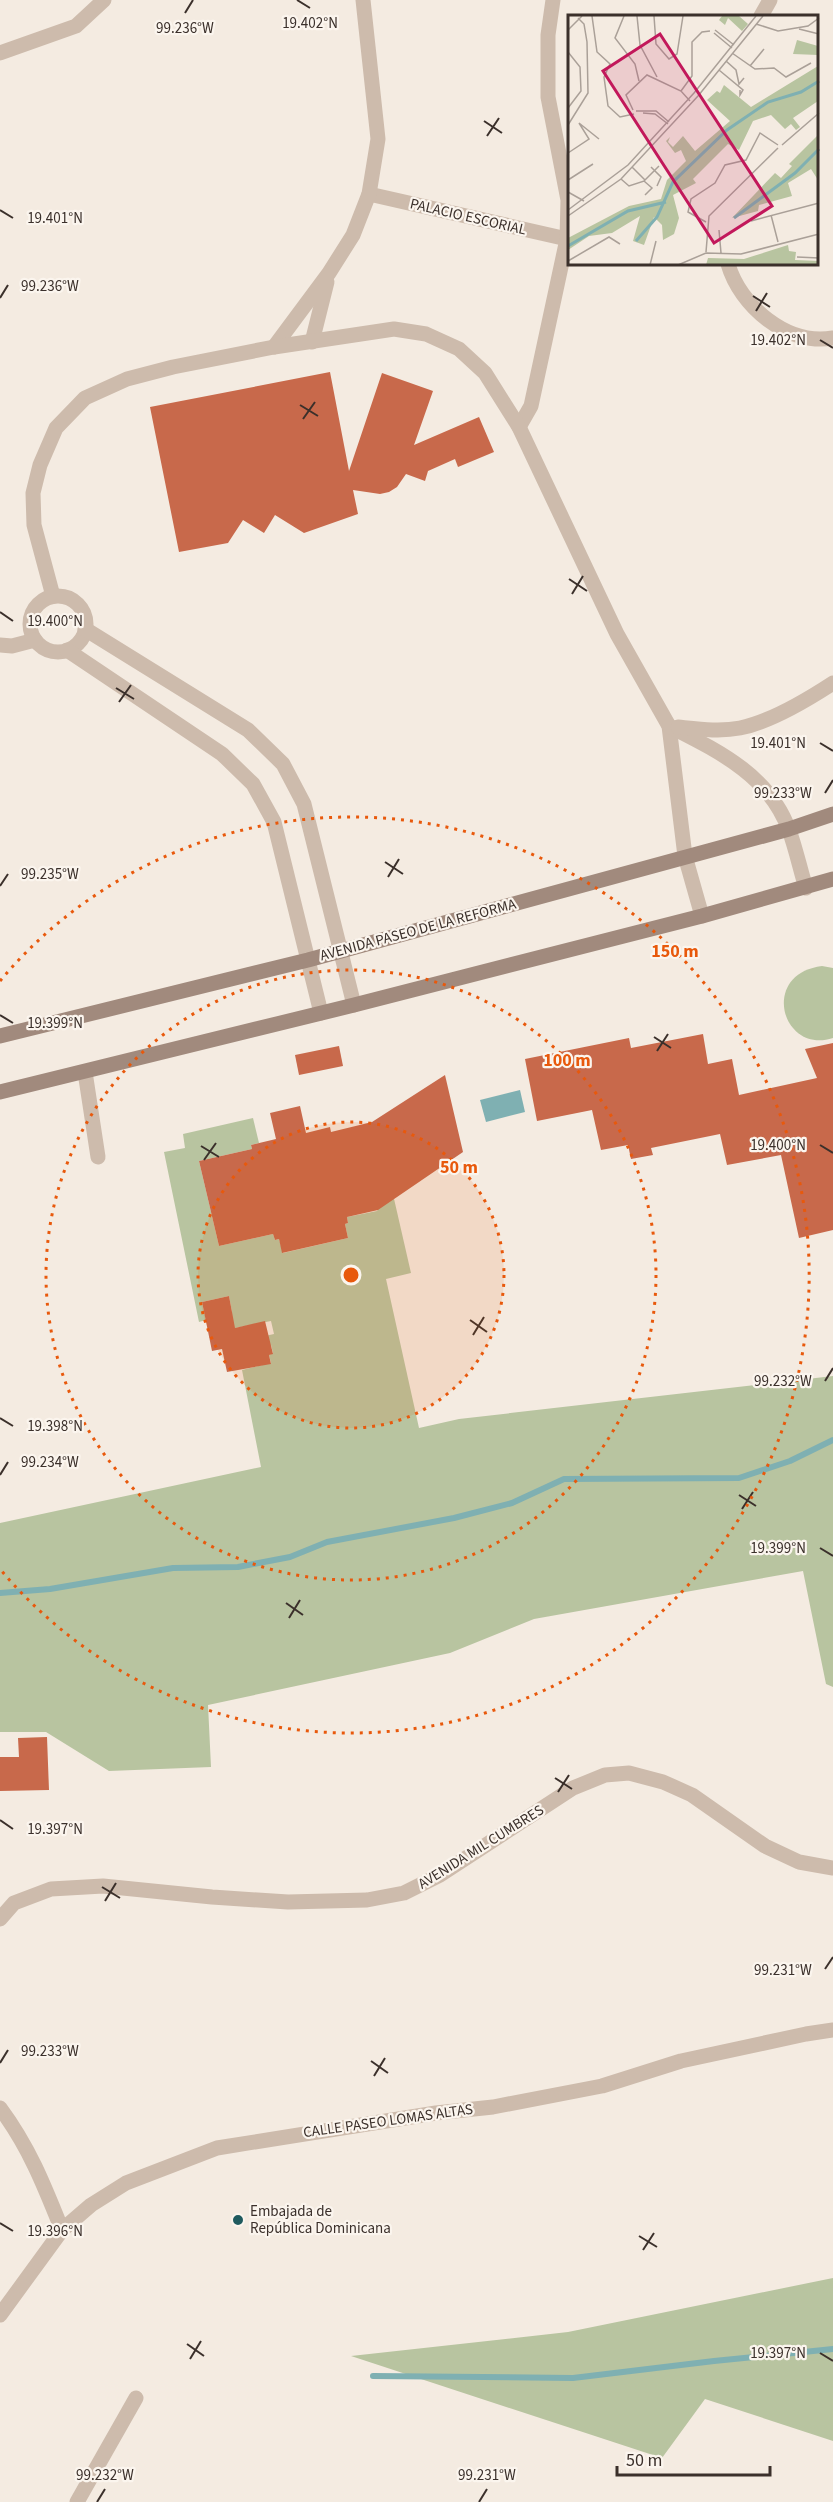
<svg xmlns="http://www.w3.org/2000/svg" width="833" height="2502" viewBox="0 0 833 2502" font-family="'Source Sans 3',sans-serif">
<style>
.green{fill:#b8c4a0}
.water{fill:#7fb0b2}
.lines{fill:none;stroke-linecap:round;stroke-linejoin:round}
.stream{stroke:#7fb0b2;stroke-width:6}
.building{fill:#c8694b}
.minor{stroke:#cdbbac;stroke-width:15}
.secondary{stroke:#a18a7d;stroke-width:15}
.ticks{fill:none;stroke:#3b302b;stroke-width:2}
.ring{fill:none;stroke:#e8590c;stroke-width:3;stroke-dasharray:3 6}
.poi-dot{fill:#1f5a5e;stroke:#fbf5ee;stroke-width:2}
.labels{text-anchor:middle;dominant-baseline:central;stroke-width:4.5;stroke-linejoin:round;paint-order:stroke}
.street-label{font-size:15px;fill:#3b302b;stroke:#fbf5ee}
.poi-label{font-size:15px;fill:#3b302b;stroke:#fbf5ee;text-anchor:start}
.inset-river{fill:none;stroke:#7fb0b2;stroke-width:3}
.inset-road{fill:none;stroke:#aaa098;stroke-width:1.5}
.view{fill:#c2185b;fill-opacity:0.15;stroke:#c2185b;stroke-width:3}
.inset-edge{fill:none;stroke:#3b302b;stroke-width:3}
.ticks-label{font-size:15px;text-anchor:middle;fill:#3b302b;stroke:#fbf5ee;stroke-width:4.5;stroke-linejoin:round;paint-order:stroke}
.centre{fill:#e8590c;stroke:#fbf5ee;stroke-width:3}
.ring-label{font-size:18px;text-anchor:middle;font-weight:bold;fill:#e8590c;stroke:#fbf5ee;stroke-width:4.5;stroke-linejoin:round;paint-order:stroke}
</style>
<rect width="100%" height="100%" fill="#f4ebe1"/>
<g class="green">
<path d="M822 966 833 968V1038C782 1055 759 974 822 966Z"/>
<path d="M253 1118 259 1143 251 1145 252 1149 199 1161 219 1246 273 1234 275 1240 279 1239 283 1253 348 1238 345 1224 348 1223 347 1217 377 1211 392 1190 411 1273 386 1279 419 1428 459 1419 833 1376V1687L826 1684 803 1571 534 1619 450 1653 208 1705 211 1767 109 1771 46 1732H0V1523L261 1467 242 1370 271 1363 269 1355 273 1353 271 1345 267 1346 265 1336 274 1334 271 1321 225 1330 222 1316 232 1312 229 1296 202 1302 206 1320 199 1322 164 1152 185 1148 183 1134Z"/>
<path d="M833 2278V2441L705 2399 662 2458 351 2356 568 2332Z"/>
</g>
<path class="water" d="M520 1090 525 1112 486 1122 480 1100Z"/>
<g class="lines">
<g class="stream">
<path d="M0 1593 50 1589 173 1568 238 1567 290 1557 327 1542 454 1518 512 1503 564 1479 739 1478 790 1461 833 1440"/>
<path d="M373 2376 573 2378 714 2361 833 2349"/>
</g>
</g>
<g class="building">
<path d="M330 372 349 471 382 373 433 391 414 445 479 417 494 452 458 467 455 459 428 471 425 481 406 474 397 487 389 492 380 494 353 490 358 514 304 533 275 515 264 533 243 520 228 543 179 552 150 407Z"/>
<path d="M703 1034 708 1064 732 1059 739 1095 817 1078 805 1049 833 1043V1230L799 1238 781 1155 727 1165 720 1134 651 1148 653 1155 631 1159 628 1145 601 1150 592 1110 537 1121 525 1059 629 1038 631 1048Z"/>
<path d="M339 1046 343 1066 299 1075 295 1055Z"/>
<path d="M445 1075 463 1152 378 1210 347 1217 348 1223 345 1224 348 1238 282 1253 279 1239 275 1240 273 1234 219 1246 199 1161 252 1149 251 1145 276 1139 270 1113 300 1106 306 1133 330 1127 331 1132 372 1122Z"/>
<path d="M229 1296 235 1328 265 1321 273 1354 269 1355 271 1364 227 1372 222 1349 212 1351 202 1302Z"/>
<path d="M47 1737 49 1790 0 1791V1757H19L18 1738Z"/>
</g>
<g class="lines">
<g class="minor">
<path d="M761 16 770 0"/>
<path d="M0 53 76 26 104 0"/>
<path d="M369 194 567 239"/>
<path d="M728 264C740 306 787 346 833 338"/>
<path d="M312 342 327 282"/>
<path d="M274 347 329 273 353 235 369 194 378 139 363 0"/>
<path d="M519 427 531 406 567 239 568 200 548 97V35L553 0"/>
<path d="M53 596 34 525 33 493 40 465 56 428 85 398 127 379 173 367 274 347 394 329 426 334 459 349 485 373 519 427 617 634 669 726 685 856 702 916"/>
<circle cx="58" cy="624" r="28"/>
<path d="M85 629 248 730 283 764 304 804 354 1005"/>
<path d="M0 645 12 646 35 640"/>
<path d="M67 650 222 754 253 784 274 822 321 1013"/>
<path d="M669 726C718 751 769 775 789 830 796 849 800 869 806 888"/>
<path d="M678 727C698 729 720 732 740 728 770 722 807 700 833 683"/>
<path d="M85 1072 98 1157"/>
<path d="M0 1919 14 1903 51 1889 103 1886 212 1897 288 1902 367 1900 404 1893 440 1875 573 1788 605 1775 629 1773 663 1782 692 1795 765 1846 799 1862 833 1868"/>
<path d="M0 2108C29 2147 44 2185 62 2230"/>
<path d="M0 2315 62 2230 91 2205 126 2183 217 2148 436 2113 493 2107 602 2086 681 2061 806 2034 833 2030"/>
<path d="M77 2502 136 2398"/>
</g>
<g class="secondary">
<path d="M0 1036 308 960 789 829 833 814"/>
<path d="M0 1092 354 1005 702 916 833 879"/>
</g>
</g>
<path class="ticks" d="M297 0 310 8M185 13 193 0M484 121 502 133M487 136 499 118M0 210 13 218M753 296 770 307M0 298 8 285M756 311 767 293M820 340 833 348M300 405 318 416M303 419 315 402M569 579 587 591M572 594 583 576M0 612 13 621M116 688 134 699M119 702 131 685M820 743 833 751M825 793 833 780M385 862 403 874M388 877 399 859M0 886 8 874M0 1015 13 1023M654 1037 671 1048M657 1051 668 1034M820 1145 833 1153M201 1146 219 1157M204 1160 216 1143M470 1320 487 1332M473 1335 484 1317M825 1381 833 1368M0 1418 13 1426M0 1475 8 1462M739 1495 756 1506M742 1509 753 1492M820 1548 833 1556M286 1603 303 1615M289 1618 300 1600M555 1778 572 1789M558 1792 569 1775M0 1820 13 1829M102 1887 120 1898M105 1901 116 1883M825 1969 833 1957M371 2061 388 2073M0 2063 8 2050M374 2076 385 2058M0 2223 13 2231M639 2236 657 2247M643 2250 654 2233M187 2344 204 2356M820 2353 833 2361M190 2359 201 2341M97 2502 105 2489M479 2502 487 2489"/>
<circle cx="351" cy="1275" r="153" fill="#e8590c" fill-opacity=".12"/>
<g class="ring">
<circle cx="351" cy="1275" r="153"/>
<circle cx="351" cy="1275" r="305"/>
<path d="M0 981A458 458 0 1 1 0 1569"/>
</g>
<circle class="poi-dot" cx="238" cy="2220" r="6"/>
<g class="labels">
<g class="street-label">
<text transform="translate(468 217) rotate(13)">PALACIO ESCORIAL</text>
<text transform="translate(418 930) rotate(-15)">AVENIDA PASEO DE LA REFORMA</text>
<text transform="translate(481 1847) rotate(-32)">AVENIDA MIL CUMBRES</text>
<text transform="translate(388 2121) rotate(-8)">CALLE PASEO LOMAS ALTAS</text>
</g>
<g class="poi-label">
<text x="250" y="2211">Embajada de<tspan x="250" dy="17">República Dominicana</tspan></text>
</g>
</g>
<g transform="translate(568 15)">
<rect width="250" height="250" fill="#f4ebe1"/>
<path d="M154 1H171L180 9 174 16 160 3 157 10 151 5ZM229 25 250 31V40L225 39ZM250 51V86L225 103 232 112 228 115 223 109 217 114 203 100 185 106 171 135 160 129 125 164 128 168 105 180 111 203 106 219 95 225 94 210 86 202 76 230 65 226 72 201 44 218 21 221 0 235V223L61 191 93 184 99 165 118 146 113 135 107 138 98 126 102 122 100 127 105 132 115 121 127 136 162 106 139 85 149 76 152 78 156 70 183 92ZM250 120V165L243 154 220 168 224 181 191 190 190 196 164 203 207 158 213 163 224 151 221 149ZM220 230 221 236 228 237 227 245 251 246 250 250H138L140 243 176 244Z" fill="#b8c4a0"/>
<path class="inset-river" d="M166 203 227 158 251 134M68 226 89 202 105 167 159 115 200 87 233 77 251 66M0 231 60 196 98 187"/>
<path class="inset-road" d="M24 1 29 37 42 49 36 62 40 91 52 102 66 99M56 1 47 23 67 49 71 66M69 1 72 30 89 62M86 1 88 29 101 44 109 39 115 1M188 9 210 16 240 11 251 3M231 14 251 19M0 15 14 1M147 15 166 30M146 18 164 33M0 37 12 52 13 76 0 93M164 38 187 54 206 53 218 62 243 48M158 46 168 55 171 69 176 63M182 51 196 34M151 55 175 75 172 80V75M113 76 124 61V27L134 17 142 16M65 95 58 80 79 60 113 76 122 86M68 96H88L101 107M75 98 87 99 100 109M0 110 20 78 19 27 16 9 10 3M214 130 251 98M0 138 21 124 11 108 31 124M64 152 77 165M83 152 93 162 89 171M53 164 61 171 76 166 84 173 77 180M0 165 25 149M76 166 91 151M0 177 16 186M0 195 60 150 126 78 188 1M203 200 210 227M0 201 53 164 130 81 195 1M183 206 251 188M138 207 120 197 123 184 147 168 157 150 178 145 192 118 210 130M151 215 153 238M138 237 141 201 210 133M229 242 251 243M0 246 41 222 52 229M82 250 88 226M110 250 138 238 173 239 251 219"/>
<path class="view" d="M92 19 204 191 146 228 35 56Z"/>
<rect width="250" height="250" class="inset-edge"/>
</g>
<g class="ticks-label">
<text x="310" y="28">19.402°N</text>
<text x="185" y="33">99.236°W</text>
<text x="55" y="223">19.401°N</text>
<text x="50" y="291">99.236°W</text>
<text x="778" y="345">19.402°N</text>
<text x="55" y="626">19.400°N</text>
<text x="778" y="748">19.401°N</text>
<text x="783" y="798">99.233°W</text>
<text x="50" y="879">99.235°W</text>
<text x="55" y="1028">19.399°N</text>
<text x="778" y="1150">19.400°N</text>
<text x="783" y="1386">99.232°W</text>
<text x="55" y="1431">19.398°N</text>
<text x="50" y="1467">99.234°W</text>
<text x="778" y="1553">19.399°N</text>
<text x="55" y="1834">19.397°N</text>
<text x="783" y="1975">99.231°W</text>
<text x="50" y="2056">99.233°W</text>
<text x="55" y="2236">19.396°N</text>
<text x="778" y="2358">19.397°N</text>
<text x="105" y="2480">99.232°W</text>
<text x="487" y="2480">99.231°W</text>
</g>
<circle cx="351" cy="1275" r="9" class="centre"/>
<g class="ring-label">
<text x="675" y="957">150 m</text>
<text x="567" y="1066">100 m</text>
<text x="459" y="1173">50 m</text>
</g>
<path d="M617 2466v9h153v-9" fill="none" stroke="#3b302b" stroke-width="3"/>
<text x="626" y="2466" font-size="18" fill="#3b302b" stroke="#fbf5ee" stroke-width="4.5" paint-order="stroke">50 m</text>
</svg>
